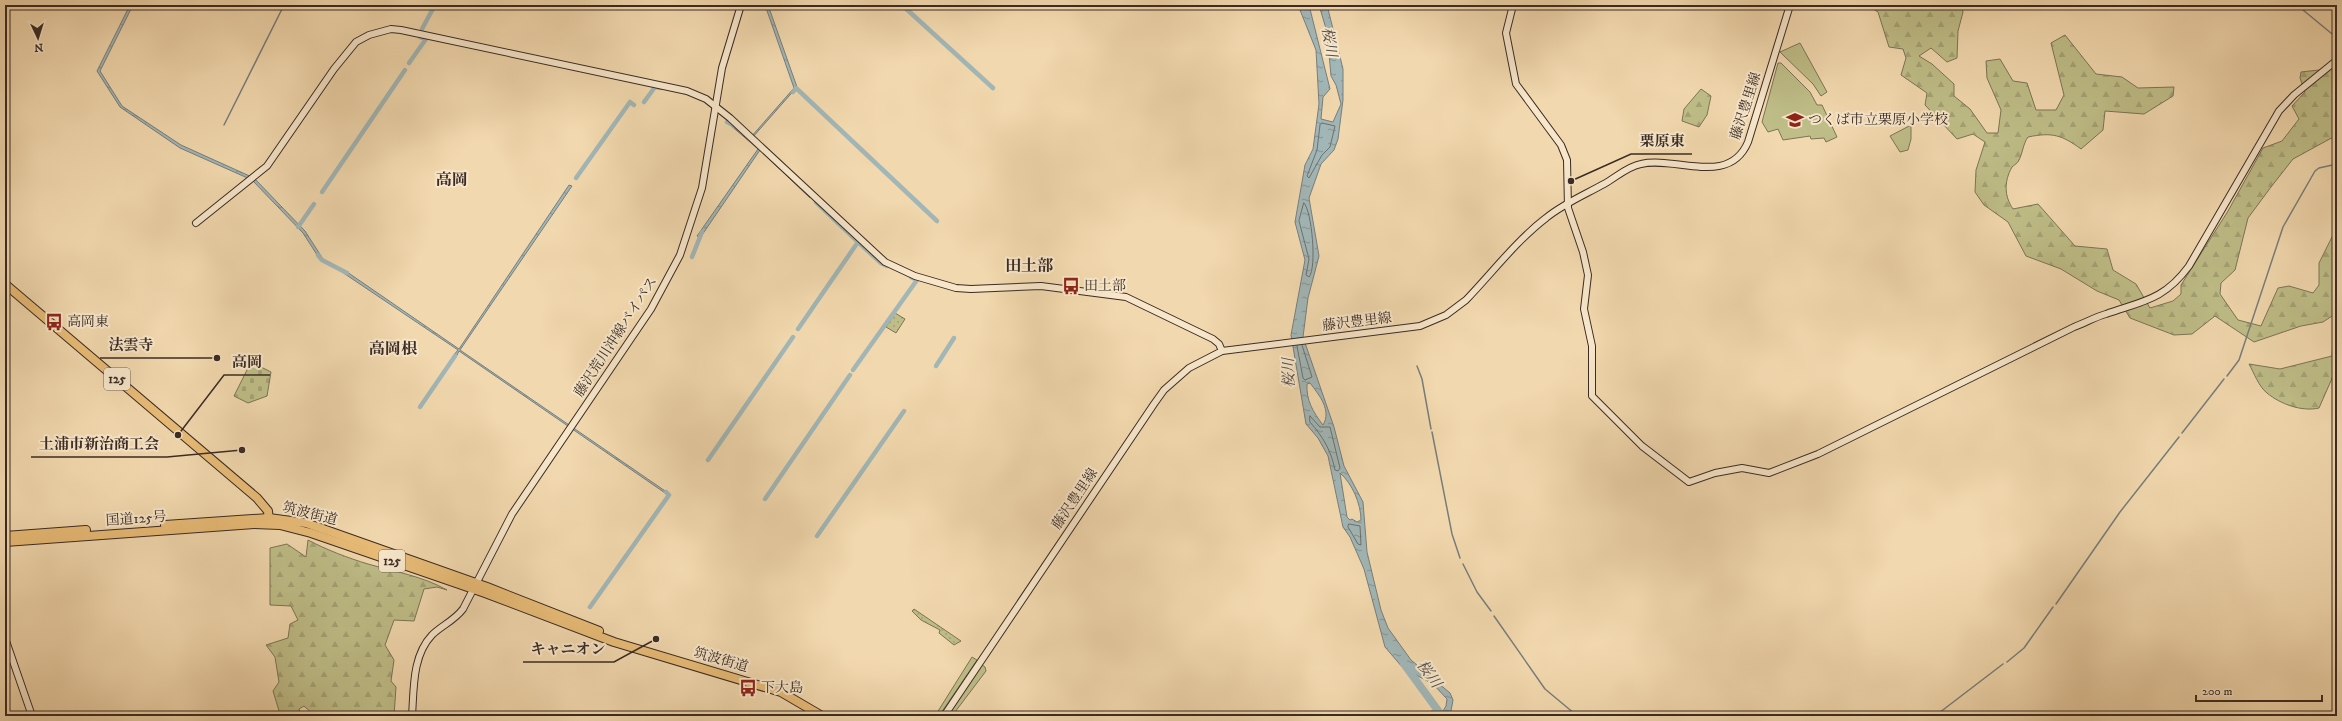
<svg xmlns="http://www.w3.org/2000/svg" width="2342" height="721" viewBox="0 0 2342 721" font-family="'IM FELL DW Pica','Noto Serif JP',serif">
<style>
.grass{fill:#bfbe88;stroke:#7c7456}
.forest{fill:url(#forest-firs);stroke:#7c7456}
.cemetery{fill:url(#cemetery-stones);stroke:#7c7456}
.park{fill:url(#park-dots);stroke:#7c7456}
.water{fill:url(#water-ripples);stroke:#787e7c;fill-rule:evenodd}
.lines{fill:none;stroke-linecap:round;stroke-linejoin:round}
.shore{stroke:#6e706d;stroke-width:1}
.stream{stroke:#787e7c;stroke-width:1.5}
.canal{stroke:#a1b6b6;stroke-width:4.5}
.river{stroke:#a1b6b6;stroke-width:8}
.secondary-casing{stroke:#3a2b24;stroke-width:8}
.highway-casing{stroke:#3a2b24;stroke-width:10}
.secondary{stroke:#f7e6ca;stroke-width:6}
.highway{stroke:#e9bc77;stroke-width:8}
.labels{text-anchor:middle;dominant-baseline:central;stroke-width:4;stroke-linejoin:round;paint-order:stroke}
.shield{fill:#f7e6ca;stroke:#736356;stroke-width:1}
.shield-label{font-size:13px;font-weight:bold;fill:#3a2b24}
.street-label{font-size:14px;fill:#3a2b24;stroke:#f7e6ca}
.poi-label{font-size:14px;fill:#3a2b24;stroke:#f7e6ca;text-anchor:start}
.water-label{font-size:15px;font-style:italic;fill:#544e48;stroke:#f7e6ca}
.quarter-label{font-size:16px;font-weight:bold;fill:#3a2b24;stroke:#f7e6ca}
.leader{fill:none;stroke:#3a2b24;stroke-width:1.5}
.callout-dot{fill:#3a2b24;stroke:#f7e6ca;stroke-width:1.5}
.callout-label{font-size:15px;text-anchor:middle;font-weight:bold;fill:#3a2b24;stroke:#f7e6ca;stroke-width:4;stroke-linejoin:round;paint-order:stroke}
</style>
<defs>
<pattern id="forest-firs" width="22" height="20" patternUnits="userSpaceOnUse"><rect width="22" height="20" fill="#bfbe88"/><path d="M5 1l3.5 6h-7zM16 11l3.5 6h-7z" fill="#a5a375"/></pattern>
<pattern id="cemetery-stones" width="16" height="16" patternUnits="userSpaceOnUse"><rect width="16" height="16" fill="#bfbe88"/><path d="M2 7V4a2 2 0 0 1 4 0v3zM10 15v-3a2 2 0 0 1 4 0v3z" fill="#a5a375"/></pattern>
<pattern id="park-dots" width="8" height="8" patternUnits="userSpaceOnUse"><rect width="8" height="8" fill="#bfbe88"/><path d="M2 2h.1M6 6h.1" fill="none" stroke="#a5a375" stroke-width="1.8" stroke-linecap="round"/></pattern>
<pattern id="water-ripples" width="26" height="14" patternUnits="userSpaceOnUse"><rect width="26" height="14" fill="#a1b6b6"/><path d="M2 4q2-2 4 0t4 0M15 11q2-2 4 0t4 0" fill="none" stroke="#849494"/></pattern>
</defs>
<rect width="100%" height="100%" fill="#f2d8ae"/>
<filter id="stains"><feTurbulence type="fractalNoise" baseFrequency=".005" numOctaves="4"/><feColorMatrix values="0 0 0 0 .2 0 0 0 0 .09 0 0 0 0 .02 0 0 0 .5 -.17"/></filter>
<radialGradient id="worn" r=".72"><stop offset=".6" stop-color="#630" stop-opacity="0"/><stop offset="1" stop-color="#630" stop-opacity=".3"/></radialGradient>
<g class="grass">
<path d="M1800 43 1827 92 1821 96 1813 84 1780 52Z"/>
<path d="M1778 63H1781L1810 92 1817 105H1822L1837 137 1826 142 1824 138 1811 139 1810 136 1783 140 1778 129 1768 132 1762 122Z"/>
<path d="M1911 125V139L1908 150 1900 152 1890 136Z"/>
<path d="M972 657 977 660 939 716H935Z"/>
<path d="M982 665 985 667 986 671 952 716H947Z"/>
</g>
<g class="forest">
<path d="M1867 5H1961L1963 12 1958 31 1957 58 1947 62 1931 48 1919 56 1932 64 1954 84V96L1970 109 1987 133H1998L2001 110 1987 78 1986 61 2000 59 2013 81 2027 83 2036 110H2056L2064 95 2051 43 2065 35 2096 74 2122 77 2138 88 2174 87 2173 96 2144 114 2105 111 2103 130 2081 149C2062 135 2052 132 2028 137 2023 144 2023 152 2019 160 2018 163 2014 165 2012 167 2004 181 2004 196 2013 209L2038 204 2075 246 2107 249 2113 270 2136 284 2150 308 2173 301 2181 294V285L2228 211 2263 148 2282 141 2299 119 2292 106 2305 92 2300 78 2301 72 2337 68V135L2293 159 2271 187 2248 218 2235 270 2221 283 2220 294 2238 320 2261 326 2278 288 2289 286 2313 293 2319 285V263L2337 227V367L2319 408C2302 412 2280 404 2267 393 2259 387 2254 373 2249 364L2280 369 2332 356 2333 338 2337 324 2332 316 2323 322 2301 326 2254 342 2215 316 2192 334 2174 335 2130 318 2119 300 2097 291 2061 269 2026 256 2008 222 1984 205 1975 192 1976 170 1985 142 1973 134 1957 139 1925 105 1927 93 1901 75 1906 58 1903 49 1889 47 1878 12Z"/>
<path d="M1701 89 1711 96 1707 115 1699 127 1682 121 1684 109Z"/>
<path d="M308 540C327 550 348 558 368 564 396 572 422 576 447 590L437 587 424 589 414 621 394 620 385 645 394 660 391 681 396 687 394 716H315L304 706 299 709 301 716H282L280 714 273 691 279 682 275 657 266 645 288 638 290 624 298 620 291 606 270 605V548L287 544 306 557Z"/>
</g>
<path class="cemetery" d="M251 362 271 372 267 396 248 403 234 396Z"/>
<g class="park">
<path d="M895 313 905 319 896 333 886 327Z"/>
<path d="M914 609 961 641 954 645 939 633 940 630 921 620 912 611Z"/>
</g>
<g class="water">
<path d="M130 5H133L100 71 122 106 181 145 254 178 305 231 323 259 321 261 303 233 252 180 180 148 120 107 97 71Z"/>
<path d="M765 5H768L797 87 752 138 811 196 810 198 760 150 700 238 697 236 758 149 729 124 730 122 751 137 794 88Z"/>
<path d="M1298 5H1309L1330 89 1323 97 1321 119 1333 122 1341 104 1336 85 1331 76 1327 32 1319 5H1327L1343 69V100L1338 139 1334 150 1321 164 1309 198 1319 256 1308 298 1303 337 1334 427 1344 466 1363 502 1367 552 1381 610 1388 628 1411 660 1450 693 1453 700 1450 716H1433L1431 711H1443L1446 706 1447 699 1433 684 1403 668 1385 647 1364 569 1350 537 1343 527 1328 456 1318 438 1306 424 1291 335 1305 260 1295 222 1305 165 1313 149 1319 104 1316 50ZM1310 383C1319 395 1332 410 1323 425 1313 412 1306 400 1307 384ZM1340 473C1352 483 1361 504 1361 520L1357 522 1352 519 1350 520 1347 517Z"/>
<path d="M569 185 572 186 460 350 671 495H668L459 351 456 357 453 356 458 350 342 272 344 270 350 274 459 349Z"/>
</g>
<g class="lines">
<g class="shore">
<path d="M1322 123 1335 126 1330 147 1322 155 1309 178 1307 176 1317 150 1320 125Z"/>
<path d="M1304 203C1312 211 1317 268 1309 277L1306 275 1309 259 1299 221Z"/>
<path d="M1297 346 1303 378 1305 380 1312 377 1302 345"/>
<path d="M1310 416 1320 427H1330L1340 468 1338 471 1335 470C1331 450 1323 437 1310 422Z"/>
<path d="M1349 524 1360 526 1361 545 1358 544 1348 527Z"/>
</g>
<g class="stream">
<path d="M2297 5 2337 38"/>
<path d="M224 125 284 5"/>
<path d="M1417 366 1422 379 1431 429"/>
<path d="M2227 376 2239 360 2283 227 2315 171 2319 168 2337 164"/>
<path d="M1432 432 1452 534 1460 558"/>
<path d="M2182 433 2224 379"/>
<path d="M1463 564 1477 592 1491 611"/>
<path d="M2056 604 2120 512 2179 437"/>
<path d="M1494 616 1545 689 1575 714"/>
<path d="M2007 662 2024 648 2053 607"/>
<path d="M1935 716 2003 664"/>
</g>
<g class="canal">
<path d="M902 5 993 88"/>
<path d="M422 29 435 5"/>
<path d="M409 63 426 39 420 37"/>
<path d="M793 92 796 88 937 221"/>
<path d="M644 102 655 87 661 88"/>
<path d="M727 122 735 126"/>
<path d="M576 178 630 102 634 105"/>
<path d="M322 192 405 70"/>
<path d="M298 227 314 204"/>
<path d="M858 242 881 263 887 266"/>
<path d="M318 255 322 260 347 273"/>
<path d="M692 257 702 232"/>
<path d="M798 329 858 242 816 202"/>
<path d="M936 366 954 338"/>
<path d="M853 370 917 280 911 277"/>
<path d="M420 407 455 356"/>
<path d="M708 460 793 337"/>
<path d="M765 499 850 375"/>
<path d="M817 536 904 411"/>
<path d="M590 607 669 495 666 492"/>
</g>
<path class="river" d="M1404 664 1442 716"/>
<g class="secondary-casing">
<g id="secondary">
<path d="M1513 5 1506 33 1516 84 1561 145 1567 160 1568 208 1583 252 1588 275 1584 309 1592 346V396L1642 446 1689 482 1715 473 1742 468 1769 473 1818 454 2074 327C2085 323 2095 317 2106 314 2143 301 2164 300 2189 266L2279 111 2294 95 2337 60"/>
<path d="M196 223 267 166 334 69 356 42 369 35 391 29 401 30 687 91 706 99 730 118 885 262 915 276 956 288 971 289 1041 286 1126 297 1213 339 1219 344 1222 351"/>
<path d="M5 638 32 716"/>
<path d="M412 716C414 689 412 656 432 635 442 625 454 621 463 609L512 514 651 309 680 255 702 188 722 68 741 5"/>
<path d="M944 716 1154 404 1164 390 1189 368 1222 351 1420 326 1446 315 1466 300C1492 273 1516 241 1546 218 1563 204 1584 195 1604 184 1615 178 1628 166 1641 164 1676 156 1729 187 1748 142L1790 5"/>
</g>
</g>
<g class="highway-casing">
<g id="highway">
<path d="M5 284 257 498 268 511 269 523"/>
<path d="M165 525 269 518 306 523 487 587 599 631"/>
<path d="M5 536 86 530"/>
<path d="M5 542 254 524 280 525 311 533 485 593 614 642 781 692 822 716"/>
</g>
</g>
<use href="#secondary" class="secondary"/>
<use href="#highway" class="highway"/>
</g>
<defs>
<g id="school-bare" transform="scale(1.38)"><path d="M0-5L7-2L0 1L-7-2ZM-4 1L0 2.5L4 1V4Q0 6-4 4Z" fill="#8f2418" stroke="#f7e6ca" stroke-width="2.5" paint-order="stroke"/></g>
<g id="bus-bare" transform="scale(1.38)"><path d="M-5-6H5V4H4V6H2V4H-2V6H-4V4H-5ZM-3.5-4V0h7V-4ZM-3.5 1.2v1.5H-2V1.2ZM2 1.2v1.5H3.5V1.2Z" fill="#8f2418" stroke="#f7e6ca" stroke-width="2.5" paint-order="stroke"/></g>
</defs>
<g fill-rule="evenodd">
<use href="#school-bare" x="1795" y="120"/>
<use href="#bus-bare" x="1071" y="286"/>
<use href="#bus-bare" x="54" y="322"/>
<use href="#bus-bare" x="748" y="688"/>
</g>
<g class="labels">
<g class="shield">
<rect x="104" y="368" width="26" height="22" rx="3"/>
<rect x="379" y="550" width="26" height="22" rx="3"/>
</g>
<g class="shield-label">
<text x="117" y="379">125</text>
<text x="392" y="561">125</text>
</g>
<g class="street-label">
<text transform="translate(1746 106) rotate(-72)">藤沢豊里線</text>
<text transform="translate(1357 322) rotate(-7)">藤沢豊里線</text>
<text transform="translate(616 337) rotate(-57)">藤沢荒川沖線バイパス</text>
<text transform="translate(1075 499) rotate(-56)">藤沢豊里線</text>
<text transform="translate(310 514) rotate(14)">筑波街道</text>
<text transform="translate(136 519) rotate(-4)">国道125号</text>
<text transform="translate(721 660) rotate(16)">筑波街道</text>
</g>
<g class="poi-label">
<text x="1808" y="120">つくば市立栗原小学校</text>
<text x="1084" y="286">田土部</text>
<text x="67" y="322">高岡東</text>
<text x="761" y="688">下大島</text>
</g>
<g class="water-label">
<text transform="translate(1329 42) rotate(81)">桜川</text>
<text transform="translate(1289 373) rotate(-92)">桜川</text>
<text transform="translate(1429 674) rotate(54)">桜川</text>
</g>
<g class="quarter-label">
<text x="452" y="180">高岡</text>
<text x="1029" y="266">田土部</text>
<text x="393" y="349">高岡根</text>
</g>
</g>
<path class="leader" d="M1571 181L1631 154H1692M217 358L161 358H100M178 435L224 375H270M242 450L167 457H31M656 639L614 662H523"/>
<g class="callout-dot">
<circle cx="1571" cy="181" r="4"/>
<circle cx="217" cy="358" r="4"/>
<circle cx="178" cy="435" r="4"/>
<circle cx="242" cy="450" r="4"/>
<circle cx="656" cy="639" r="4"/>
</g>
<g class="callout-label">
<text x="1662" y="146">栗原東</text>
<text x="131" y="350">法雲寺</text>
<text x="247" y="367">高岡</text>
<text x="99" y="449">土浦市新治商工会</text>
<text x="568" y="654">キャニオン</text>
</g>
<rect width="2342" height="721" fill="none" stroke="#f2d8ae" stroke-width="20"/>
<rect x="6" y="6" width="2330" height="709" fill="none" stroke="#3a2b24" stroke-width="2"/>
<rect x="10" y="10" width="2322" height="701" fill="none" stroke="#3a2b24"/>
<g transform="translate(38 38) rotate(176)" stroke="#f7e6ca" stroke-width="3" paint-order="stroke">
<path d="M0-3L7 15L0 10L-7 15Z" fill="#3a2b24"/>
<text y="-6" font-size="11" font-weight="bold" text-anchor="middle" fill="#3a2b24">N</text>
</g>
<path d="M2196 695v6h126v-6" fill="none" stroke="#3a2b24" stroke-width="2"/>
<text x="2202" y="695" font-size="12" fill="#3a2b24" stroke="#f7e6ca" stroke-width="3" paint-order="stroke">200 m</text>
<rect width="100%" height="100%" filter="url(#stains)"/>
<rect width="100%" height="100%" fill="url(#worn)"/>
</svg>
